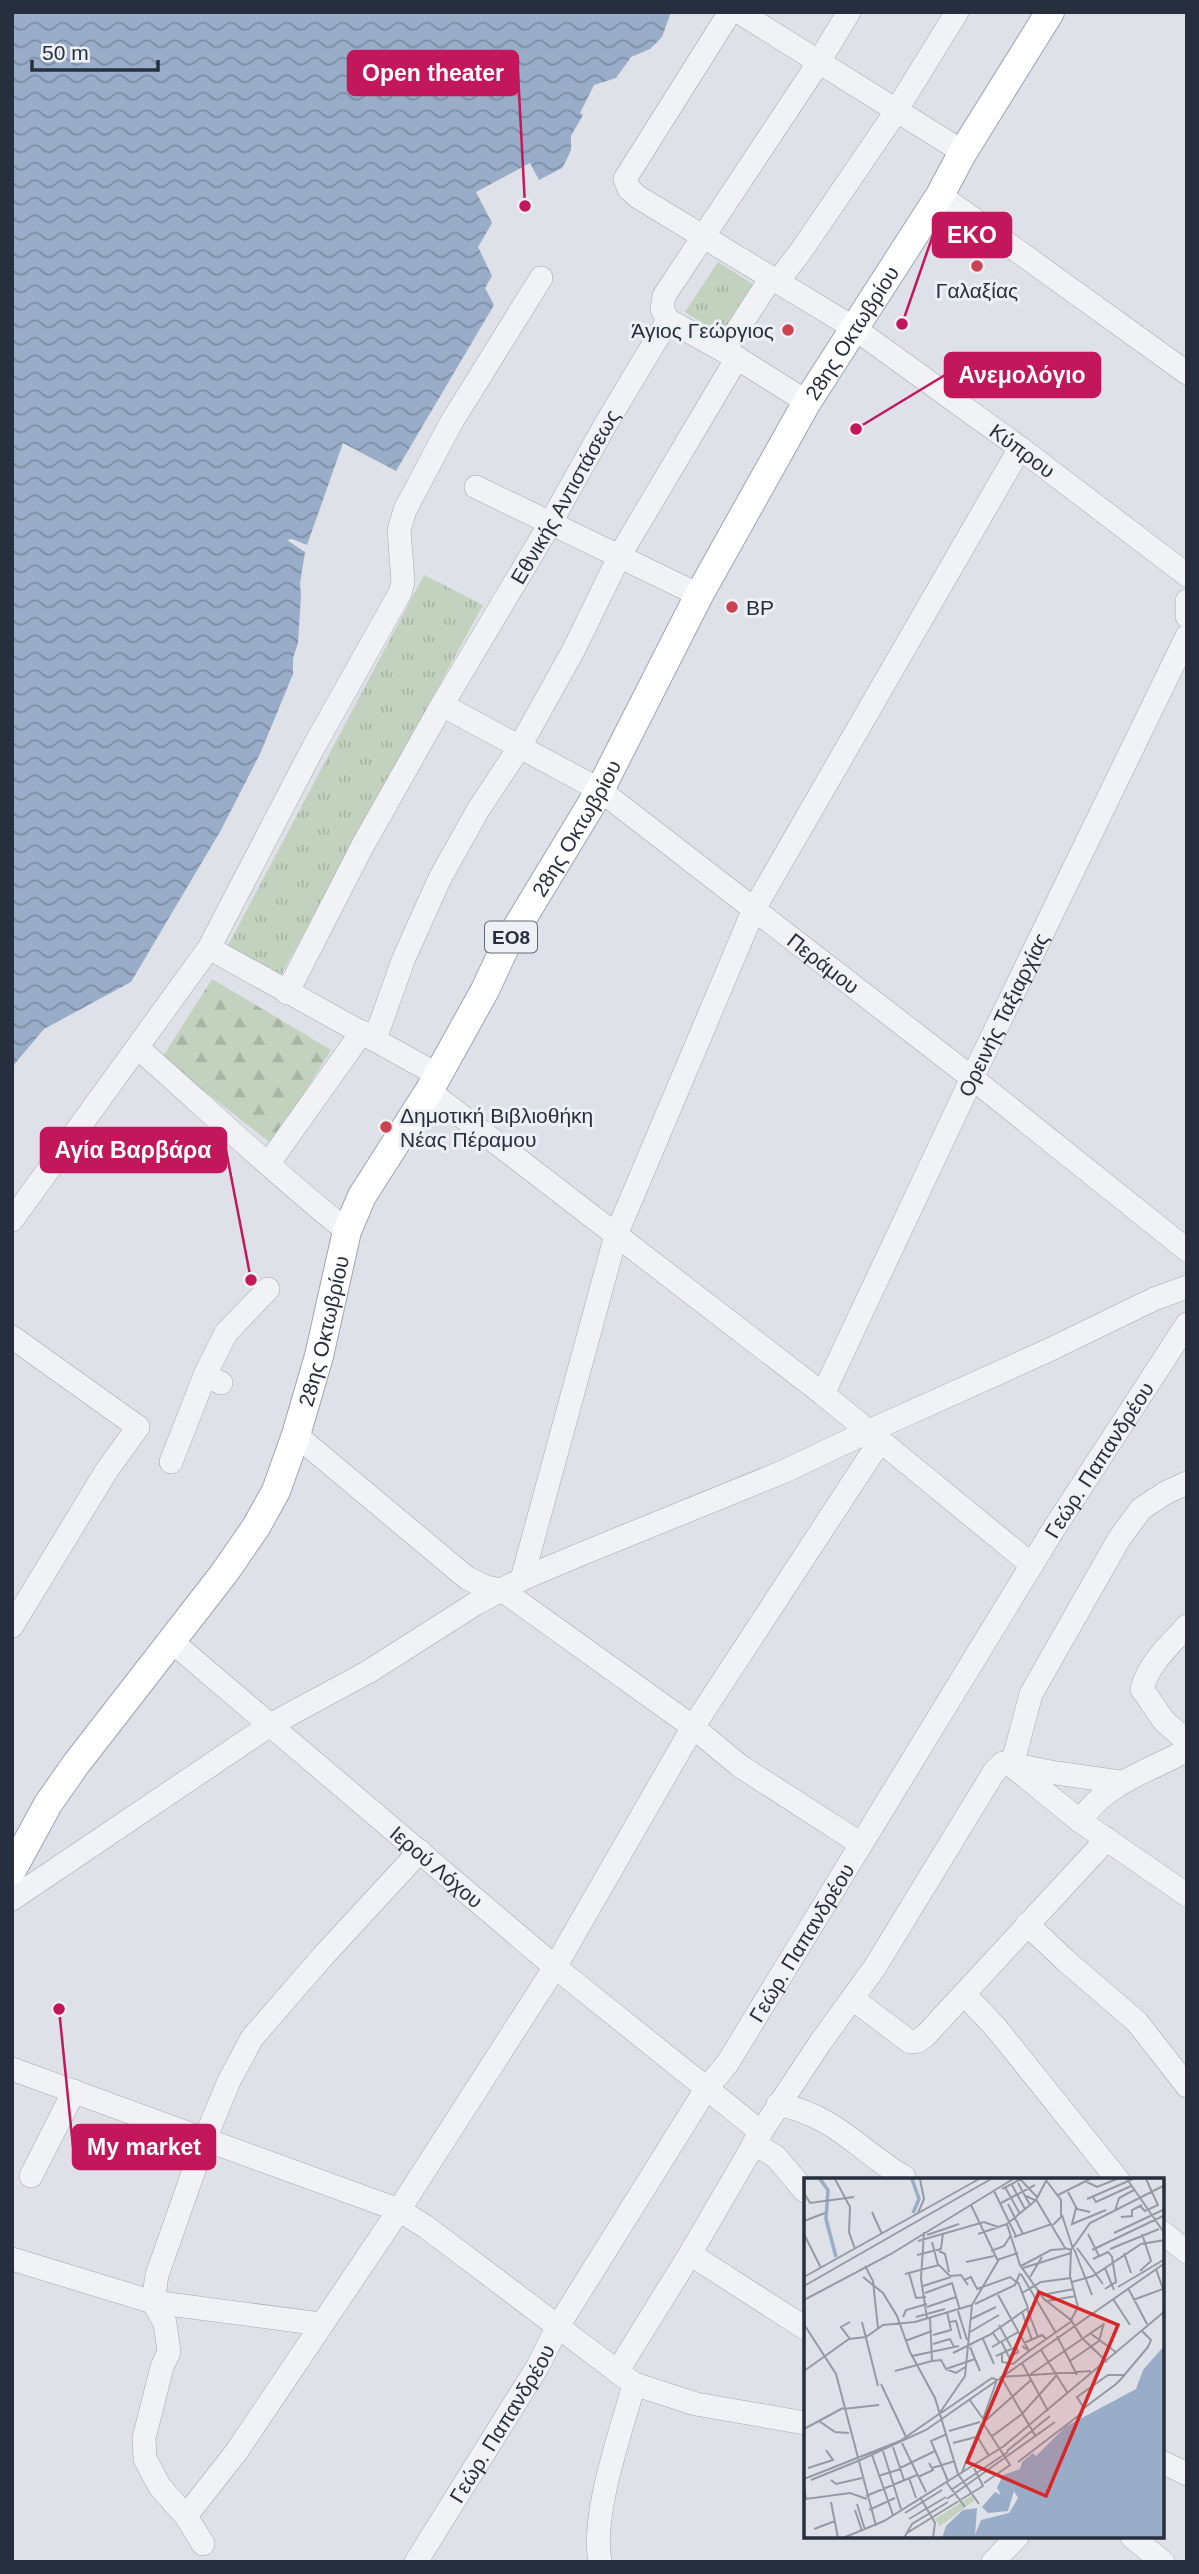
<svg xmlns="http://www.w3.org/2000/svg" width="1199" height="2574" viewBox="0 0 1199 2574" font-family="Helvetica,sans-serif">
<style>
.grass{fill:url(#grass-tufts)}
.forest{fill:url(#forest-firs)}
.water{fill:url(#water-waves)}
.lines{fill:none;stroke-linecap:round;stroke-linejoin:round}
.minor-casing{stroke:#a3a8b1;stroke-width:24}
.major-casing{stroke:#9da5b3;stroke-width:30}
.minor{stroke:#f1f2f6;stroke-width:23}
.major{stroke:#fff;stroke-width:28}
.poi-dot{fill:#cd4251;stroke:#edf0f5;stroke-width:2.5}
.labels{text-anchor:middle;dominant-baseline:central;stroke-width:6;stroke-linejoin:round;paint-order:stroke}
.shield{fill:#edf0f5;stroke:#626975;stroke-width:2}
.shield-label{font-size:19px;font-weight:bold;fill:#272f3e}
.poi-label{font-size:21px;fill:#272f3e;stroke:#edf0f5;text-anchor:start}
.street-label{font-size:21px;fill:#272f3e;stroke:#edf0f5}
.inset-river{fill:none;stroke:#99adc8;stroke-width:3.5}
.inset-road{fill:none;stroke:#959aa3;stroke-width:2}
.view{fill:#d62828;fill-opacity:0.15;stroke:#d62828;stroke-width:3.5}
.inset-edge{fill:none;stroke:#272f3e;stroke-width:3.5}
.leader{fill:none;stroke:#c2185b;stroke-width:2.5}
.callout-dot{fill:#c2185b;stroke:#edf0f5;stroke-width:2.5}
.callout{fill:#c2185b;stroke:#c2185b;stroke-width:2.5}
.callout-label{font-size:23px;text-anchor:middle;font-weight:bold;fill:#fff}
</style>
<defs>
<pattern id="grass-tufts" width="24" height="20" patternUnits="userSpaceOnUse" patternTransform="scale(1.75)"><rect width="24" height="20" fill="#c3d1bf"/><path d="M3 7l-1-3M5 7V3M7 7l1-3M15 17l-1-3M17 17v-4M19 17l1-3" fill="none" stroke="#a8b4a5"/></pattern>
<pattern id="forest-firs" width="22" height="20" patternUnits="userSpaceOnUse" patternTransform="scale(1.75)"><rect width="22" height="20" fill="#c3d1bf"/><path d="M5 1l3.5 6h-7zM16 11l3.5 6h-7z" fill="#a8b4a5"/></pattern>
<pattern id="water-waves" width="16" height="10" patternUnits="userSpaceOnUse" patternTransform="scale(1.75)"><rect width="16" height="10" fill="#99adc8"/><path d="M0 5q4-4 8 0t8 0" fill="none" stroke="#7d8da4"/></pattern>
</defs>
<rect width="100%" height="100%" fill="#dee1e7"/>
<g class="grass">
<path d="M718 262 759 288 726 338 685 312Z"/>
<path d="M424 575 483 605 279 979 225 951Z"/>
</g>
<path class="forest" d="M212 979 331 1050 272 1144 162 1058Z"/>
<path class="water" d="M12 12H671L662 37 650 49 631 57 616 78 594 85 580 113 583 115 571 136V150L566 161 562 168 539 180 530 163 476 192 492 223 478 247 492 276 485 288 494 305 396 471 343 443 307 545 292 539 287 540 305 552 300 583 301 595 298 643 293 658V674L260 754 221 830 131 982 44 1029 12 1067Z"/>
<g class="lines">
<g class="minor-casing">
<g id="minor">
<path id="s1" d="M730 12 625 179 629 189 638 197 854 328 1020 448 1187 575"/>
<path d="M739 12 963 152"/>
<path d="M940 195 1187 373"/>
<path d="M668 320 737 358 807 402"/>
<path d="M724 351 771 278 782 276 801 251 891 119 957 12"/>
<path d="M476 487 699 595"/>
<path d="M1187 601V616"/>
<path id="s2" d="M442 705 600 790 972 1078 1187 1250"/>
<path d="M209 948 438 1075"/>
<path id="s3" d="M287 993 363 845 442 705 551 522 604 427 668 320 662 309 664 296 815 68 849 12"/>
<path d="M375 1039 404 958 440 878 478 810 519 748 573 651 620 555 737 358"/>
<path d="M138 1048C207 1109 275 1173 347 1231"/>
<path d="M429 1091 823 1394 1032 1565"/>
<path d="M269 1163 362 1032"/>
<path d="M12 1220 209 948 313 748 400 593 403 582 399 530 405 510 451 423 541 278"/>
<path d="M12 1337 138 1427 107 1470 12 1626"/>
<path d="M205 1375 226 1333 268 1289"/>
<path id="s4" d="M823 1394 972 1078 1187 636"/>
<path d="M296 1435 467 1578 486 1587 502 1590 693 1727 740 1766 861 1844"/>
<path d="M171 1462 205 1375 221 1383"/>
<path d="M522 1579 616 1235 754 909 1020 448"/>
<path d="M1187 1626C1170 1645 1148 1664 1142 1689L1164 1721 1187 1741"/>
<path id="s5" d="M170 1640 555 1967 761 2132"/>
<path d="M1120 1782 1056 1773 1010 1764 1015 1754 1031 1694 1119 1539 1141 1509 1165 1493 1187 1483"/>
<path d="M1080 1821C1106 1782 1148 1772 1187 1750"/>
<path d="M12 1899 270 1725 368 1672 475 1604 522 1579 579 1555 785 1471 867 1432 1047 1351 1154 1299 1187 1287"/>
<path d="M1027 1924 1065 1960 1137 2022 1187 2086"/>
<path d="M964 1994 997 2029 1118 2180"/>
<path d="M853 1999 910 2042 918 2041 926 2035 1107 1839"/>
<path d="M12 2069 399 2210 426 2227 634 2384 696 2404 805 2423"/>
<path d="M778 2104C837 2117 857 2149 904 2177"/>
<path d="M754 2143 776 2157 805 2191"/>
<path d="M31 2176 74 2091"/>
<path d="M1162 2232 1187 2252"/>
<path d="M690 2254 805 2328"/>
<path d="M12 2259 153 2302 321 2324"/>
<path d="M617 2372 690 2254 761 2132 820 2043 875 1967 994 1772 1003 1763 1010 1764 1080 1821 1187 1895"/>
<path d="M1162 2462 1187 2474"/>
<path d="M186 2516 237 2451 399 2210 555 1967 693 1727 880 1441"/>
<path d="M1132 2537 1163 2562"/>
<path d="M203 2544 186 2516 160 2487 145 2459 144 2438 162 2367 169 2352 165 2323 153 2302 157 2275 205 2139 229 2081 252 2038 324 1955 420 1851"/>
<path id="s6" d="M416 2562 538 2366 557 2328 706 2089 727 2064 1053 1530 1187 1324"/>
<path d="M600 2562C591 2513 621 2433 634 2384"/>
<path d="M993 2562 1017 2537"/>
</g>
</g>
<g class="major-casing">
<g id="major">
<path id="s7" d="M12 1870 48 1804 76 1764 225 1572 256 1527 276 1491 296 1435 319 1356 347 1231 362 1196 429 1091 485 990 505 947 600 790 699 595 807 402 940 195 963 152 1050 12"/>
</g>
</g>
<use href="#minor" class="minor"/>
<use href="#major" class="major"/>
</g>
<g class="poi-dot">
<circle cx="977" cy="266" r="7"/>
<circle cx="788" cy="330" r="7"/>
<circle cx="732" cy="607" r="7"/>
<circle cx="386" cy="1127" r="7"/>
</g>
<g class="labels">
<rect class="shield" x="485" y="921.5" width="52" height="31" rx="5"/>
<g class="shield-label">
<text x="511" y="937">ΕΟ8</text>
</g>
<g class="poi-label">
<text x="977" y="290" text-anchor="middle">Γαλαξίας</text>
<text x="774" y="330" text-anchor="end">Άγιος Γεώργιος</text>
<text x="746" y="607">BP</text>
<text x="400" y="1115">Δημοτική Βιβλιοθήκη<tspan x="400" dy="24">Νέας Πέραμου</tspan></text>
</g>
<g class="street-label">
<text stroke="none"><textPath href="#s7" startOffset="1764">28ης Οκτωβρίου</textPath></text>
<text stroke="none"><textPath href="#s1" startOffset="681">Κύπρου</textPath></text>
<text stroke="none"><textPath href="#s3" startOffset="569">Εθνικής Αντιστάσεως</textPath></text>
<text stroke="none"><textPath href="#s7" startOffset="1197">28ης Οκτωβρίου</textPath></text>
<text stroke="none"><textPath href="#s2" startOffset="462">Περάμου</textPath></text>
<text stroke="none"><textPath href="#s4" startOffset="420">Ορεινής Ταξιαρχίας</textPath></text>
<text stroke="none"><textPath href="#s7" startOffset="630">28ης Οκτωβρίου</textPath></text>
<text stroke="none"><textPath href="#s6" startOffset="1297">Γεώρ. Παπανδρέου</textPath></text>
<text stroke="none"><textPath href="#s5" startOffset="350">Ιερού Λόχου</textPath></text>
<text stroke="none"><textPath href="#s6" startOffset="730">Γεώρ. Παπανδρέου</textPath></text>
<text stroke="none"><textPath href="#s6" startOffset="163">Γεώρ. Παπανδρέου</textPath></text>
</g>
</g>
<g transform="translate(804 2178)">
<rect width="360" height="360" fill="#dee1e7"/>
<path d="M167 318 171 322 136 348 131 341Z" fill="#c3d1bf"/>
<path d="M360 168V360H138L142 348 159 332 173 330 171 357 177 342 205 335 214 320 210 313 204 333 184 335 178 329 191 314 197 317 193 310 199 297 216 291 218 284 229 275 232 278 261 249 332 211 339 192Z" fill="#99adc8"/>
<path class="inset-river" d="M16 1 24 12 22 41 32 79M108 1 115 21 109 35"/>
<path class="inset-road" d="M31 1 46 29 45 54 51 71M216 1 233 19M241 1 257 22V39L249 47M243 1 232 22 203 46 216 87 240 121 267 142 278 160 303 184M323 1 361 56M281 3 293 9 313 1M214 5 226 27M208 7 221 31M201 9 216 36M198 11 217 1M190 13 212 58M264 14 273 31 286 34M0 15 6 25 50 19M220 17 233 23 261 70 267 72 286 45 361 7M254 17 286 1M289 19 292 24 327 8M283 21 329 1M197 25 231 7M204 26 219 56M336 28 341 33 354 27 342 1M272 30 268 46 302 32M311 33 315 20 330 12M68 34 78 56M114 35 120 21 116 1M258 37 269 71M317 39 328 38V32L338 27M0 43 21 35M120 54 117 101 123 140M310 55 361 31M0 56 17 90M174 56 203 46M284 56 295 78M123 57 155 46M210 59 248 46M114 63 180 44 194 49M128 64 134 87M273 70 299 106M270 71 288 117M306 71 355 51M288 72 361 37M135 73 141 76 145 94M187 73 200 68 207 57M320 75 327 95M113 77 137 71 139 55M289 81 304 74 308 79 312 104 301 111M193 82 214 75M162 84 190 78M61 88 69 103 74 150M217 88 247 72 261 71M219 90 267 75M301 90 310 112M336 93 347 83 338 56M105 95 112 120 122 119M101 96 135 87 146 98 157 97 164 107M217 96 252 155M0 99 175 1M59 99 79 115 93 138 106 174 131 220 154 296 175 326M226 99 238 79M160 102 167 99 173 111 206 99 214 105M268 104 289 98 337 66 361 62M0 108 187 1M119 108 147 99M314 109 361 81M324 110 343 146M121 115 148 105 156 132M218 115 237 104 267 100M194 117 225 173 268 143M238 117 270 111M309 121 326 147M0 122 87 76 209 1M329 122 359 111 352 91M243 123 272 118M0 124 1 148 32 196 72 348M171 126 211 107 216 95M123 129 152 119M223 131 234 159M154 133 163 162M218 134 228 162M99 139 102 132 123 126M112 139 141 131M167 141 192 129M267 142 274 129 266 98 267 72M46 144 37 149 46 161M58 144 74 208M146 144 152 143 157 161M195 147 207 169M166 154 195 137M188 155 224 130 214 104M286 155 313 175M129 157 147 152 143 134M253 158 273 197M179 161 190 186M101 163 128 153M197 163 205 179 214 174 212 169M220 165 238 157 242 161M129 166 146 161 150 169M166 169 176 193M188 169 214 154M237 172 263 214M149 175 189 155 195 164M198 175V184L209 186 225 173 218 168M108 178 155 168M192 178 214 168M128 183 137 182 142 191 171 181M266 183 295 163 300 145M218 185 244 233M142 191 152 195 161 189M0 193 45 161 62 159 79 147 111 144 168 127M91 193 128 183 126 140M320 197H304L273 219 280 230 312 206 317 201 344 169 347 162 338 153M224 198 300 146M77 206 102 259M165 221 180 242M39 231 75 227M137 235 188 200 193 202M135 236 161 198 168 127 194 83 167 27M179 241 193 202M15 243 31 254 45 255M181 243 227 202M179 245 206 287 180 305M0 251 39 230M145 253 176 244M143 256 127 263 144 303M173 258 185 278M187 259 218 236 252 198M232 259 197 199 287 193M98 265 122 314M149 265 172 259M89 269 100 302M79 273 97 331M203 273 246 238M68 277 89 337M54 283 122 252 361 85M214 284 278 235M4 290 29 282 22 272M96 290 131 273M128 290 151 283M158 294 178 245M74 298 97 291M114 299 129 292 125 285M105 300 112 320M0 301 96 263 135 236M7 302 54 283M27 302 32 306 58 300M143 305 161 329M0 308 2 321 46 315 63 321M147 312 204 274M62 318 113 297M116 319 131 345 129 360M143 321 251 244M27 324 34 360M53 326 61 352M51 332 58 353M65 332 91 320M101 335 138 312M105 341 142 319M10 351 31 343M103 355 179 308 170 290M39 360 80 343 200 268 361 133M100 360 108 346 144 324"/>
<path class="view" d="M235 114 314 147 242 318 163 284Z"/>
<rect width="360" height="360" class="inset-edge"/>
</g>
<path class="leader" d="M525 206L518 73M902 324L933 235M856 429L945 375M251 1280L226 1150M59 2009L73 2147"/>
<g class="callout-dot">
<circle cx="525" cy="206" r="7"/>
<circle cx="902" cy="324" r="7"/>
<circle cx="856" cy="429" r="7"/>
<circle cx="251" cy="1280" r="7"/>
<circle cx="59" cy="2009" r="7"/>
</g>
<g class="callout">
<rect x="348" y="51" width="170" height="44" rx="7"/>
<rect x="933" y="213" width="78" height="44" rx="7"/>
<rect x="945" y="353" width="155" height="44" rx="7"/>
<rect x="41" y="1128" width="185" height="44" rx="7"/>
<rect x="73" y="2125" width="142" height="44" rx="7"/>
</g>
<g class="callout-label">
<text x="433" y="81">Open theater</text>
<text x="972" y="243">EKO</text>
<text x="1022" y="383">Ανεμολόγιο</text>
<text x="133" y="1158">Αγία Βαρβάρα</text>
<text x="144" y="2155">My market</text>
</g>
<rect width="1199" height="2574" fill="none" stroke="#272f3e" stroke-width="28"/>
<path d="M32 60v10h126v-10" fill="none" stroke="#272f3e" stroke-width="3.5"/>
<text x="42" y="60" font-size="21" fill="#272f3e" stroke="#edf0f5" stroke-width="5" paint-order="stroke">50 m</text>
</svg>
